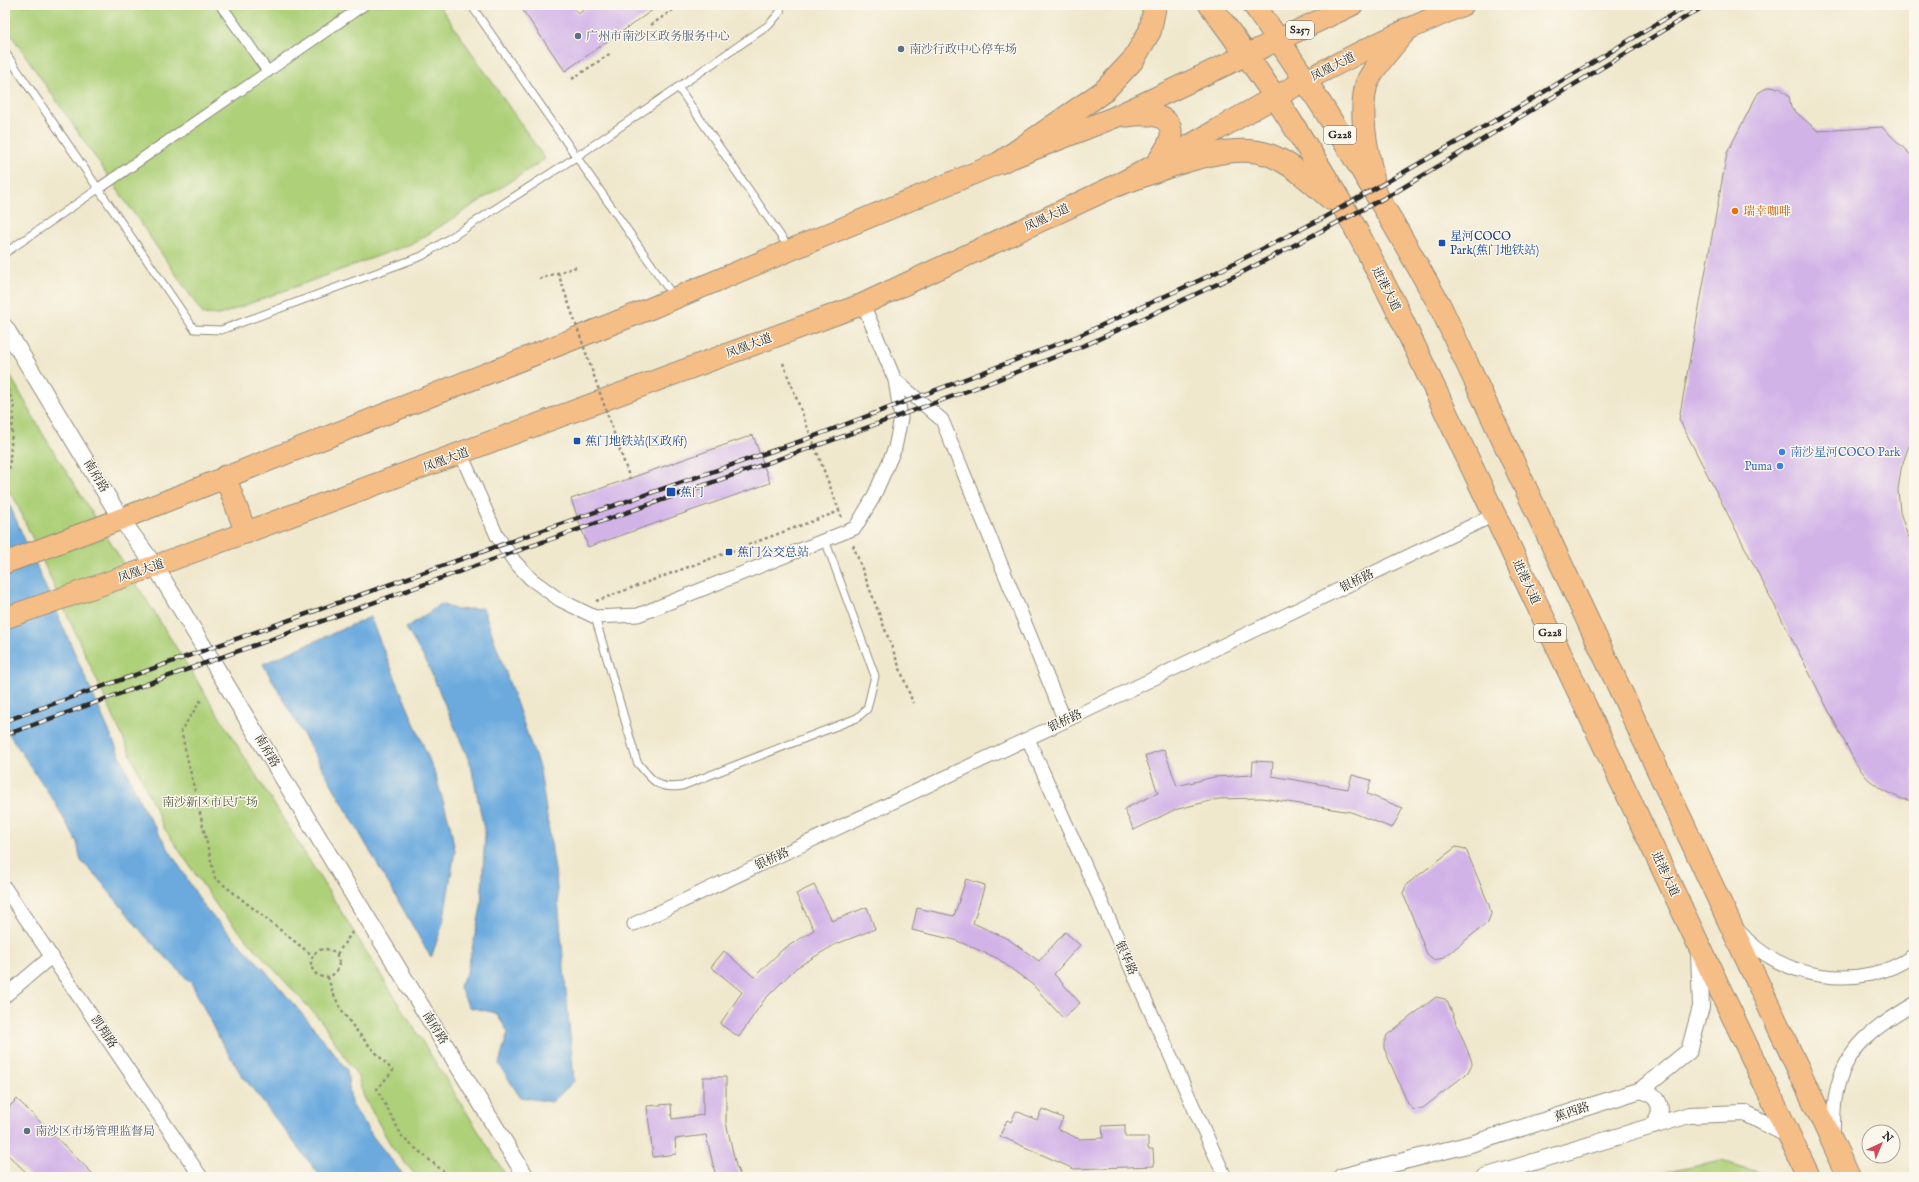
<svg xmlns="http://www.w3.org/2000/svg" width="1919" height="1182" viewBox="0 0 1919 1182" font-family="'IM FELL English','Noto Serif SC',serif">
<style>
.green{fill:#aed079;stroke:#6c7e52}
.water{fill:#6caade;stroke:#4c6a84}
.building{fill:#d2b3e8}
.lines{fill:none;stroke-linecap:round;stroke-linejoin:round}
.service-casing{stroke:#8e8a7c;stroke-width:9}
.pedestrian-casing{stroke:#8e8a7c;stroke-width:12}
.minor-casing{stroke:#8e8a7c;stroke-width:15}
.tertiary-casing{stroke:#8e8a7c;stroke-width:18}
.primary-casing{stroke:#8e8a7c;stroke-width:23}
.trunk-casing{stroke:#8e8a7c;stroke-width:24}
.path{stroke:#8e8a7c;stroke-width:2.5;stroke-dasharray:3 3;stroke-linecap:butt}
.service{stroke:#fff;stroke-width:7}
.pedestrian{stroke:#fff;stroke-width:10}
.minor{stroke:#fff;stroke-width:13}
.tertiary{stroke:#fff;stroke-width:16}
.primary{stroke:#f6be87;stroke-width:21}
.trunk{stroke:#f6be87;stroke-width:22}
.rail-casing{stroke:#2b2b2b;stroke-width:4.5}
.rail{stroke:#fbf7ec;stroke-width:3;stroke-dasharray:9;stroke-linecap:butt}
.path-bridge{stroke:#8e8a7c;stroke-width:2.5;stroke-dasharray:3 3;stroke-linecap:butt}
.service-dot{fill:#5c6f8a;stroke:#fbf7ec;stroke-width:1.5}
.food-dot{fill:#e8710a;stroke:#fbf7ec;stroke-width:1.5}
.transit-dot{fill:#1a4fb4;stroke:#fbf7ec;stroke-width:1.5}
.shop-dot{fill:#3f7fe0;stroke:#fbf7ec;stroke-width:1.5}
.labels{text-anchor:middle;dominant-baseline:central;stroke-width:3;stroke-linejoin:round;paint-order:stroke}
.shield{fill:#fbf7ec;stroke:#696865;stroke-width:1}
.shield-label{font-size:11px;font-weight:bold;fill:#2b2b2b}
.service-label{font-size:12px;fill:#4e5e75;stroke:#fbf7ec;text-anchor:start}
.street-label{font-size:12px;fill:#2b2b2b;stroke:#fbf7ec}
.food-label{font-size:12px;fill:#c56008;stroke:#fbf7ec;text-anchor:start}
.transit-label{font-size:12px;fill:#164399;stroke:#fbf7ec;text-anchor:start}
.shop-label{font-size:12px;fill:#366cbe;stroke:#fbf7ec;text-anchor:start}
.park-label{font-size:12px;fill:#525d42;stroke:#fbf7ec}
</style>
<rect width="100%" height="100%" fill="#fbf7ec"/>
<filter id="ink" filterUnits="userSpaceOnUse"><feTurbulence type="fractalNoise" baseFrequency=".025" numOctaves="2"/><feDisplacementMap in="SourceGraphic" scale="8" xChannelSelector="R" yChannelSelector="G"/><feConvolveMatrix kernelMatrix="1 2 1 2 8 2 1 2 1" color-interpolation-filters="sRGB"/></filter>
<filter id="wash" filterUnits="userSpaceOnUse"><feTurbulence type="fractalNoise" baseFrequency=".012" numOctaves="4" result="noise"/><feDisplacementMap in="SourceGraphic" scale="16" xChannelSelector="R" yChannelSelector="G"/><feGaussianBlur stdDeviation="0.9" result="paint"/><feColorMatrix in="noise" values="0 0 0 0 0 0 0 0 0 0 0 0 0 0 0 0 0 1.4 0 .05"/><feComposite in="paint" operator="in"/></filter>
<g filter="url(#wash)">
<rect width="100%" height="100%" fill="#f0e8cd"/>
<g class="green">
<path d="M5 5H439L545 159 416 242 219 315 203 314 5 26Z"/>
<path d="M5 366 44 436 507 1177H417L393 1149 364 1097 358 1077 322 1022 219 909 164 828 15 500 5 486Z"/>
<path d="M1721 1161 1775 1177H1643Z"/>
</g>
<g class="water">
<path d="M5 499 9 504 142 806 205 908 263 968 314 1028 347 1070 351 1103 374 1138 405 1177H321L241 1074 217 1035 192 984 146 937 97 877 81 861 77 842 54 801 5 728Z"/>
<path d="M441 604 457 610 483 608 540 770 556 877 574 1081 552 1102 520 1097 499 1064 508 1032 496 1013 469 1007 459 986 467 972 481 907 485 834 471 765 427 663 406 628Z"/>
<path d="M370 617 434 771 450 824 455 851 443 923 431 958 263 664Z"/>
</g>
<g id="blocks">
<g class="building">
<path d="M519 5H572L578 14 591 5H660L565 71Z"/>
<path d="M1768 87 1780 88 1789 96 1791 108 1818 131 1882 127 1914 158V438L1908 448 1901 469 1898 490 1900 512 1907 534 1914 545V801L1902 799 1884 791 1868 779 1856 764 1679 419 1727 153 1758 93Z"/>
<path d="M753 435 770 483 588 547 571 499Z"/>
<path d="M1164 749 1177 786 1214 777 1252 775 1253 761 1273 762 1272 776 1348 789 1352 775 1371 780 1367 794 1403 808 1392 828 1351 812 1262 798 1218 799 1174 810 1134 830 1124 809 1158 793 1145 756Z"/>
<path d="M1456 847 1465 849 1467 852 1489 905 1491 914 1488 922 1485 925 1443 958 1434 960 1427 954 1403 893 1407 884Z"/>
<path d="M966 879 985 885 973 923 1008 939 1039 961 1065 932 1080 945 1054 974 1080 1003 1063 1018 1033 985 997 958 955 940 912 930 917 908 954 916Z"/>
<path d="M814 885 832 921 867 907 875 929 834 945 796 968 764 1000 739 1037 720 1024 742 992 711 967 724 951 754 977 782 950 814 930 796 894Z"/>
<path d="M1436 997 1445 999 1448 1003 1471 1059 1472 1064 1468 1072 1465 1075 1423 1108 1414 1110 1408 1104 1384 1048V1043L1387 1035Z"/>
<path d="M703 1077H726V1122L736 1166 741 1177H716L706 1135 675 1139 676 1154 653 1157 647 1106 671 1104 672 1119 703 1115Z"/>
<path d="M17 1099 96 1177H31L5 1152V1111Z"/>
<path d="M1042 1109 1063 1118 1058 1129 1079 1139 1103 1138 1102 1126 1125 1125V1137H1148V1149H1153L1154 1166 1074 1169 1000 1136 1007 1120 1011 1122 1016 1111 1037 1120Z"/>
</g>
</g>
</g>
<g filter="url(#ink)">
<use href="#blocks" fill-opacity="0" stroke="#8e8a7c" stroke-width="1"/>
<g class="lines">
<g class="service-casing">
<g id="service">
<path d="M471 5 674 297"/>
<path d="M5 52 194 329 221 330 422 256 576 157 769 25 780 12 781 5"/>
<path d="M678 87 789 248"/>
<path d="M5 253 98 189"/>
<path d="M595 617 637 762C652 780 657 790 682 786L857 718 867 709 875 676 825 540"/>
</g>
</g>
<g class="pedestrian-casing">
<g id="pedestrian">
<path d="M221 5 268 72"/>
<path d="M98 189 364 5"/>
</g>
</g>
<g class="minor-casing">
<g id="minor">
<path d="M895 380 942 420 1065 721"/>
<path d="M461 454 497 536 514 561 531 579 560 600 595 617 638 615 855 528 873 498 895 448 901 418 895 380 863 304"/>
<path d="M1028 739 1225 1177"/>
<path d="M5 888 201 1177"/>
<path d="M634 924 1065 721 1494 515"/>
<path d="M1739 931C1780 980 1862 993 1914 955"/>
<path d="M5 996 52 956"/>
<path d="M1833 1137C1834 1123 1833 1108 1836 1094 1844 1047 1877 1026 1914 1004"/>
</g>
</g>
<g class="tertiary-casing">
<g id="tertiary">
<path d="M5 327 121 519 155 566 349 888 526 1177"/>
<path d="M1641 1090C1661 1096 1665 1110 1653 1126"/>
<path d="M1341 1177 1471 1144 1641 1090 1689 1051 1701 1007 1699 952"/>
<path d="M1484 1177 1689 1115 1745 1113 1790 1136"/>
</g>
</g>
<g class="primary-casing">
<g id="primary">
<path d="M1126 116C1141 114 1173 111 1171 135 1170 146 1160 157 1155 166"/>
<path d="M225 476 246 533"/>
<path d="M5 563 121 519 649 309 1001 162 1115 117 1352 5"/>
<path d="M5 618 155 566 863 304 1117 185C1171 158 1222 126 1275 97 1336 63 1399 32 1463 5"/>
</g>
</g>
<g class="trunk-casing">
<g id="trunk">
<path d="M1210 5C1259 70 1303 138 1344 208 1361 237 1376 269 1392 299L1809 1177"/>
<path d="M1254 5C1323 101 1383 203 1440 306L1849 1177"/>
<path d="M1001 162 1104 91 1133 60 1150 31 1155 5"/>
<path d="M1373 179C1367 149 1359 116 1366 86 1369 72 1397 41 1407 29"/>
<path d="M1117 185C1159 171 1230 138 1272 156 1294 165 1313 184 1331 199"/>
</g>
</g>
<g class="path">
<path d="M651 25 680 5"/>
<path d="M572 79 611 53"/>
<path d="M539 279 576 267"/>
<path d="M783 363 842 518"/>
<path d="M5 384 14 404 9 472"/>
<path d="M853 545 913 703"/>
<path d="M596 601 840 511"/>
<path d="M201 700 181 731 215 878 313 956"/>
<circle cx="325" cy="963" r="14"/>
<path d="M337 954 353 931"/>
<path d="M328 977C337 1015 368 1044 393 1071L377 1089 403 1138 450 1177"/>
</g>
<use href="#service" class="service"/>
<use href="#pedestrian" class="pedestrian"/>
<use href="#minor" class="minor"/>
<use href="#tertiary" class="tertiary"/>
<use href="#primary" class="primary"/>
<use href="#trunk" class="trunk"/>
<g class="rail-casing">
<g id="rail">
<path d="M5 721 546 529 804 440 1076 337 1211 275 1323 218 1517 108 1688 5"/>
<path d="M5 735 503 556 830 441 989 383 1090 343 1239 274 1394 193 1706 5"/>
</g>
</g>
<use href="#rail" class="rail"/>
<path class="path-bridge" d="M558 273 630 479"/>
</g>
</g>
<g class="service-dot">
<circle cx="578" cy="36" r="4"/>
<circle cx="901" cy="49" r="4"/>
<circle cx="27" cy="1131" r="4"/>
</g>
<circle class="food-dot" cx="1735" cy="211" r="4"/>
<g class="transit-dot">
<rect x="1438" y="239" width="8" height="8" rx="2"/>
<rect x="573" y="437" width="8" height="8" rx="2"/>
<rect x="666" y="487" width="10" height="10" rx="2"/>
<rect x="725" y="548" width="8" height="8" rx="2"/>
</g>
<g class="shop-dot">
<circle cx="1782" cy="452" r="4"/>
<circle cx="1780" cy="466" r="4"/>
</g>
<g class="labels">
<g class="shield">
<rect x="1286" y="21" width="28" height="18" rx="3"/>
<rect x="1324" y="126" width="32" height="18" rx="3"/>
<rect x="1534" y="624" width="32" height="18" rx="3"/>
</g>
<g class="shield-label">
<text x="1300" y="30">S257</text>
<text x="1340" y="135">G228</text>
<text x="1550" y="633">G228</text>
</g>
<g class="service-label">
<text x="586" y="36">广州市南沙区政务服务中心</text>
<text x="909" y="49">南沙行政中心停车场</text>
<text x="35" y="1131">南沙区市场管理监督局</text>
</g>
<g class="street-label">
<text transform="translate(1333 67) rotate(-27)">凤凰大道</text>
<text transform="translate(1047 218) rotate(-25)">凤凰大道</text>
<text transform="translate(1386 289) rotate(63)">进港大道</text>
<text transform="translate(749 346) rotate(-21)">凤凰大道</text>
<text transform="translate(446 460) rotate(-20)">凤凰大道</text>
<text transform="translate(96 476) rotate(59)">南府路</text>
<text transform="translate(141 571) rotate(-19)">凤凰大道</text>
<text transform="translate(1357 581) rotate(-26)">银桥路</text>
<text transform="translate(1526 582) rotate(65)">进港大道</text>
<text transform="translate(1065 721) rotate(-25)">银桥路</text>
<text transform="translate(267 751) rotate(59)">南府路</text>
<text transform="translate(772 859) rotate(-25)">银桥路</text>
<text transform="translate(1665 874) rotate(65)">进港大道</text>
<text transform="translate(1126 958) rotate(66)">银华路</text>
<text transform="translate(435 1028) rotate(58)">南府路</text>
<text transform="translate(104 1032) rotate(56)">凯翔路</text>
<text transform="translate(1572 1112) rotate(-18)">蕉西路</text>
</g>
<g class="food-label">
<text x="1743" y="211">瑞幸咖啡</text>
</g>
<g class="transit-label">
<text x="1450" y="236">星河COCO<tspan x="1450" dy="14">Park(蕉门地铁站)</tspan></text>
<text x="585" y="441">蕉门地铁站(区政府)</text>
<text x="680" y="492">蕉门</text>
<text x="737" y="552">蕉门公交总站</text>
</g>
<g class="shop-label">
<text x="1790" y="452">南沙星河COCO Park</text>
<text x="1772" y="466" text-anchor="end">Puma</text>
</g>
<g class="park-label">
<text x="210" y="802">南沙新区市民广场</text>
</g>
</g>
<rect width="1919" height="1182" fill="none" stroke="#fbf7ec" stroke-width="20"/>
<g transform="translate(1881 1144) rotate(44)"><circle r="19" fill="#fbf7ec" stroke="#a8a59f"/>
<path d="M0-3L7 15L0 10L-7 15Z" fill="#d1495b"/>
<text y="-6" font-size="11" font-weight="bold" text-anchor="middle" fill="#2b2b2b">N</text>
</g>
</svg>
